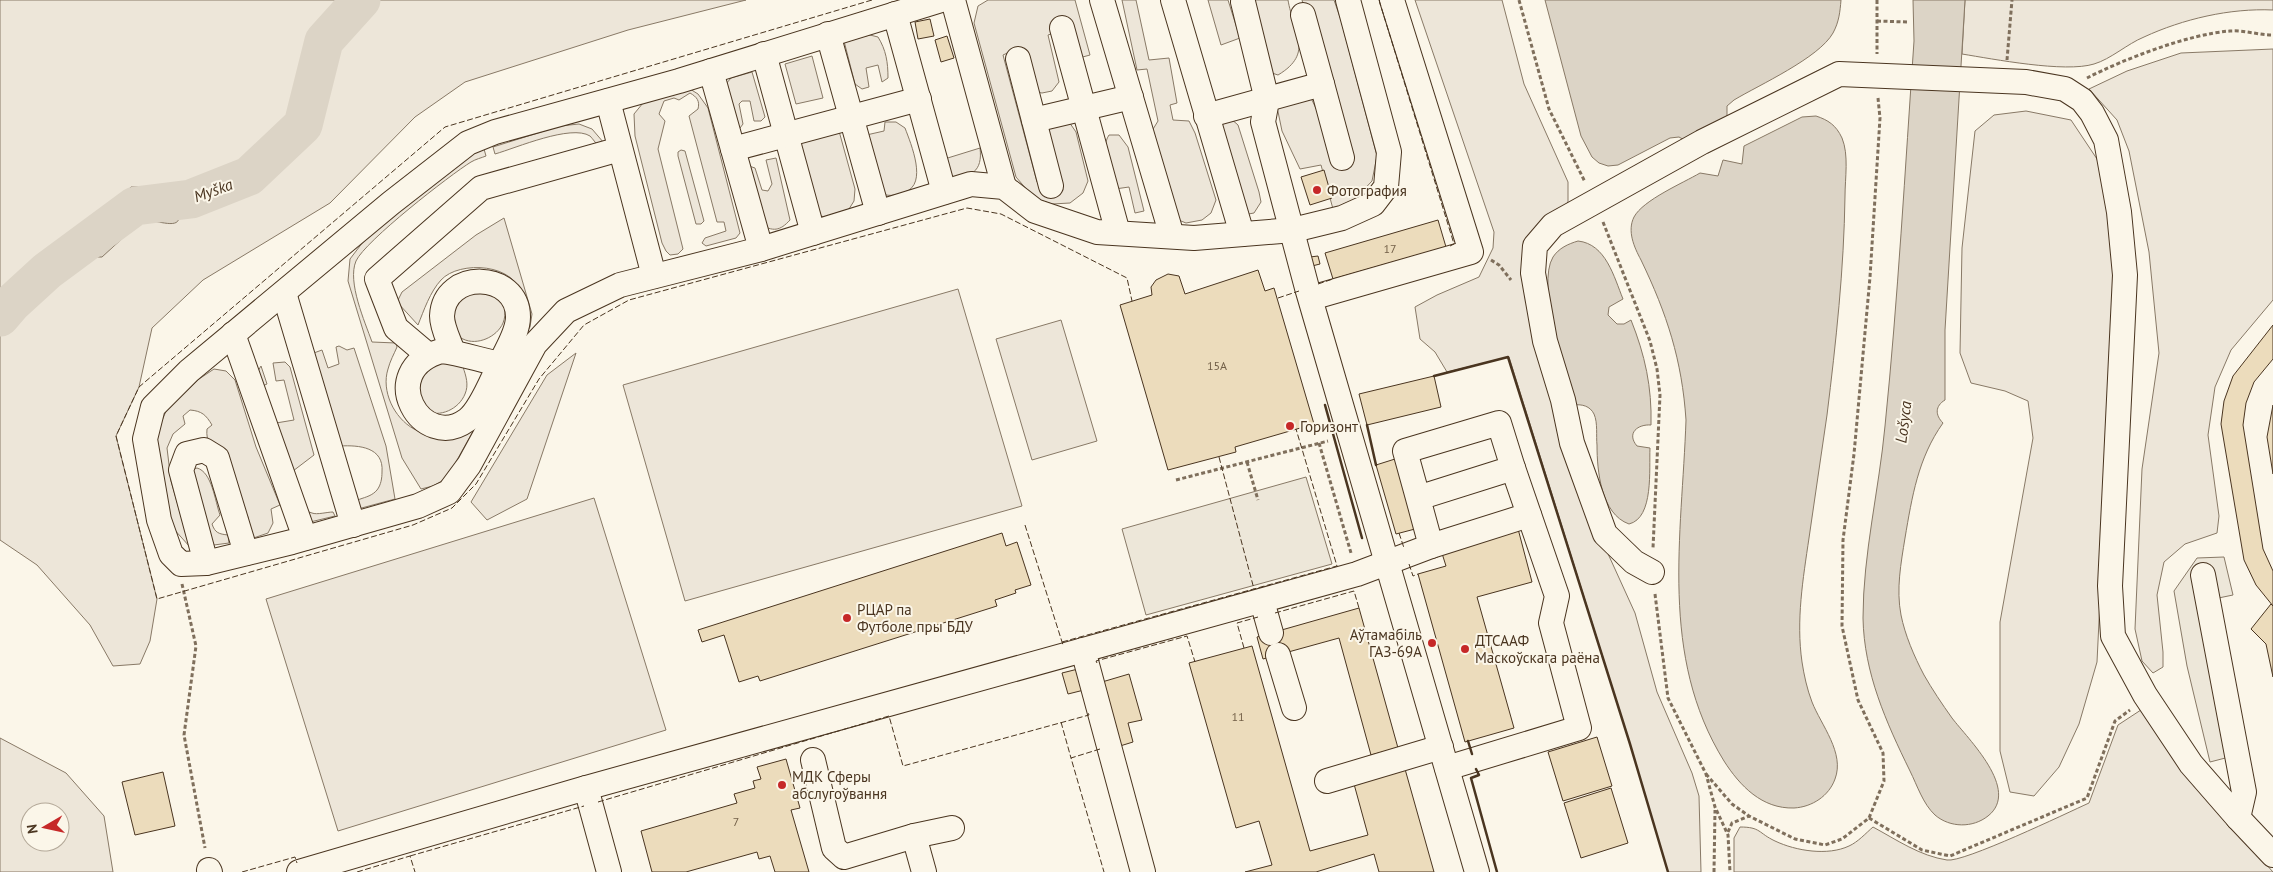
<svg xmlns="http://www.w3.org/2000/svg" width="2273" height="872" viewBox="0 0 2273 872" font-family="'PT Sans',sans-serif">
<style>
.green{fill:#ede6d9;stroke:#887966;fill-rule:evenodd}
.parking{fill:#ede7d9;stroke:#887966}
.water{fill:#dcd4c6;stroke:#887966}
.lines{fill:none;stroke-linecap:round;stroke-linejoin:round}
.river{stroke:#dcd4c6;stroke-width:39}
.building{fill:#ecdcbc;stroke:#4a3520}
.minor-casing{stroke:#4a3520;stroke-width:26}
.path{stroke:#7f6f5c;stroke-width:3;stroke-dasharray:4 2.5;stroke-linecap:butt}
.minor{stroke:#fbf6e9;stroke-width:24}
.fence{stroke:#4a3520;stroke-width:1;stroke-dasharray:6 2.5;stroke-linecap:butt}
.wall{stroke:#4a3520;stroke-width:2.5}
.poi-dot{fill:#c62828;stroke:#fbf6e9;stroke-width:2}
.labels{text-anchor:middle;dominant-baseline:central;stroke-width:4;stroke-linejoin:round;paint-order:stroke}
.number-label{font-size:12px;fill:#725f47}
.poi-label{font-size:15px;fill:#4a3520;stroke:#fbf6e9;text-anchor:start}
.water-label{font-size:16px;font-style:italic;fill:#4a3520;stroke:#fbf6e9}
</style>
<rect width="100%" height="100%" fill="#fbf6e9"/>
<g class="green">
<path d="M0 0H746L628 30 465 82 415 117 330 203 203 280 152 328 139 387 116 436 157 599 150 641 140 664 113 666 90 625 37 565 0 540Z"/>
<path d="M988 0H1075L1090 55 1068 61 1060 31 1048 35 1059 82 1052 91 1042 93 1031 91 1014 50 1003 55 1037 182 1043 187V125L1067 119 1076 132 1088 181 1083 193 1070 203 1052 204 1034 198 1016 177 974 23 978 6Z"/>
<path d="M1122 0H1136L1149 60 1169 58 1177 103 1170 105 1173 120 1189 121 1195 133 1216 200 1211 213 1202 220 1186 223 1171 217 1147 139 1158 121 1147 69 1137 70Z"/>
<path d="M1208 0H1228L1240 38 1221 45Z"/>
<path d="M1239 0H1288C1293 31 1315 53 1278 75L1263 70Z"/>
<path d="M1302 0H1334L1341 20 1377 156 1372 181 1355 199 1333 209 1321 165 1300 169 1282 131 1276 102 1311 98 1323 123 1342 147Z"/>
<path d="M1415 0H1502L1524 84 1568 182V202L1551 219 1525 278 1530 323 1599 534 1635 613 1657 692 1692 773 1699 796 1701 872H1668L1630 744 1509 357 1447 372 1435 352 1420 339 1415 307 1437 295 1479 277 1493 248 1494 232Z"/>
<path d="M1965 0H2273V10C2230 8 2183 19 2144 37 2127 44 2111 59 2094 64 2065 73 1993 59 1962 54Z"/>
<path d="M870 35 878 37C886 50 888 62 888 78L882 82 878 65 866 68 869 87 862 89 855 84 844 41Z"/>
<path d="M2273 49V300L2231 350 2215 387 2208 435 2219 516 2217 533 2185 544 2164 562 2157 595 2163 652V667L2153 673 2142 661 2135 629 2142 469 2159 353 2149 252 2129 151 2117 120 2089 89 2127 71 2181 53Z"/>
<path d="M812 56 823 98 796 104 785 64Z"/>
<path d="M752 72 765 117 761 121H754L750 101H742L739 104 743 124 740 128 732 127 725 85 731 78Z"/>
<path d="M690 89 698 94 708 108 740 233 736 238 706 246 702 243 705 238 726 231 724 222H717L689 116 698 109C700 101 697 97 690 93L679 100 674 98 664 101 659 114 665 121 658 149 683 249 678 254 670 255 666 251 662 243 635 136 634 114 643 103Z"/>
<path d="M2026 111 2071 120 2097 159 2114 220 2116 271 2097 662 2079 724 2059 767 2034 796 2010 792 2000 751V622L2033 438 2028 401 2005 391 1971 383 1960 353 1962 248 1975 131 1994 115Z"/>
<path d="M1213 118H1230L1238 125 1259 192 1261 202 1254 213 1243 215Z"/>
<path d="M885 122H896L905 128C911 144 928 184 905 192 894 196 888 197 878 192L862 136 884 131Z"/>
<path d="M579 124 592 129 604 143 600 148C597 145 593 139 590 136 571 124 516 148 495 154L493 147 560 126Z"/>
<path d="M839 131 855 189 854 201 849 209 824 217 816 214 797 132Z"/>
<path d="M1109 135H1119L1128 147 1144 211 1135 213 1129 187 1115 189C1111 173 1099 150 1109 135Z"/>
<path d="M980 148C983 171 971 179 949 176L938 161Z"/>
<path d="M484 149 486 156C481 158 476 159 471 162 450 175 365 241 356 261 347 282 365 322 372 342L396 343 397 347C394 354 390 361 388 369 381 391 394 418 414 429 419 432 427 433 432 435L502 379 447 478 433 486 421 489 402 458 348 281 350 259 363 242 423 190 473 152Z"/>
<path d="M681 150 685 151 704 221 701 224H696L678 156V152Z"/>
<path d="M776 158 790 220C780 231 773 232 760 224L749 166 755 168 762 190 768 191 772 184 766 160Z"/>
<path d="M504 218 532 314 530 327 515 351C517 334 522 314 521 297 518 263 459 260 441 280 430 292 424 310 418 325L397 302 402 292 476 235Z"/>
<path d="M958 289 1022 506 685 601 623 385Z"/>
<path d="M453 290 501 295C504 304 507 313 503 323 497 337 477 346 463 339 457 337 452 330 448 325Z"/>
<path d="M1061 320 1097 441 1032 460 996 339Z"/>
<path d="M339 346 347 350 354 348 386 446 395 499 343 513C351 496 368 501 377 490 381 485 382 478 382 472 384 447 359 445 340 446L311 354 322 350 328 368 339 364 336 347Z"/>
<path d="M576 353 527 499 487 520 471 502 547 375Z"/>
<path d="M430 354 463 367C466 376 469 385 465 394 459 409 440 418 425 411 420 409 414 401 410 397Z"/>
<path d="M285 362 290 367 314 455 293 471C293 486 293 508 312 513 317 515 327 512 333 512L335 516 302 524 290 503 256 394 255 376 261 366 267 384 260 387 270 424 294 420 284 380 276 381 273 363Z"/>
<path d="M214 369 226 371 235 380 256 447 280 505 271 509 273 523 268 533 242 542 248 522V517C235 498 204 451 207 429L212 425C206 415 202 411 190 410L183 416 185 424 173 434 167 448 171 481 190 547 172 527 152 466 156 434 167 409 199 379Z"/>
<path d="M197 468C212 472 215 501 220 515L212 524C215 533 219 534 228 535L229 543 214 545 203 541 190 470Z"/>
<path d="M594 498 666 730 338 831 266 599Z"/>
<path d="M2147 706 2185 774 2273 872H1734V838L1740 827C1761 827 1758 833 1775 841 1796 851 1828 856 1849 846 1858 842 1866 833 1873 827 1897 840 1920 856 1947 860 1963 863 2067 813 2089 803L2118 725Z"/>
<path d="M0 738 66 773 104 816 113 872H0ZM30 812H60V842H30Z"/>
</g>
<g class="parking">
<path d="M1306 477 1332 564 1146 615 1122 529Z"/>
<path d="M2224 557 2233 595 2204 601 2233 756 2210 762 2187 666 2174 591 2197 558Z"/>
</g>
<g class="water">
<path d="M1545 0H1841C1840 12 1839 22 1833 33 1819 58 1759 85 1734 100L1727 106V119L1686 141 1679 137 1670 138 1618 165 1608 166 1599 163 1592 157 1581 136Z"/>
<path d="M1913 0H1965L1945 330V400C1935 406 1935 415 1943 423 1918 458 1912 497 1905 538 1901 563 1896 589 1901 615 1905 635 1914 656 1924 675 1932 689 1942 704 1952 718 1968 739 2021 790 1988 816 1973 828 1950 828 1935 815 1923 804 1917 785 1910 771 1886 722 1864 673 1863 618 1863 554 1879 490 1885 426 1898 298 1905 170 1914 41Z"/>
<path d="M1816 116C1828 120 1836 125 1842 138 1849 155 1845 178 1845 196 1844 269 1836 342 1827 415 1821 456 1815 497 1809 538 1803 579 1796 620 1802 662 1804 675 1807 689 1812 702 1821 725 1845 753 1835 779 1829 796 1812 807 1794 808 1762 809 1740 786 1724 761 1659 656 1682 536 1686 420 1682 360 1667 314 1641 260 1634 247 1627 231 1634 217 1643 200 1683 183 1700 173L1718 176 1723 160 1742 164 1744 146 1802 117Z"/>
<path d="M131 187H140L155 200 176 208C187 231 163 222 152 221 147 221 142 223 137 225L102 257C86 258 80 244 85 231Z"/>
<path d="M1578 241C1606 244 1614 277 1623 299L1609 307 1608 315 1617 324H1624L1631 320C1645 355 1652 387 1651 425 1638 424 1626 433 1637 446L1650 448C1649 469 1654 518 1629 524 1601 514 1597 471 1597 445 1596 436 1598 423 1594 414 1590 406 1582 404 1574 405 1566 374 1536 285 1553 257 1559 248 1568 244 1578 241Z"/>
</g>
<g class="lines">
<path class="river" d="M0 317 12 303 47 271 135 206 191 199 249 176 303 125 324 41 361 0"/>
</g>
<g class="building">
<path d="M930 19 934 36 918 39 915 22Z"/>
<path d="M947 36 954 58 941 62 935 40Z"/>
<path d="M1324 170 1332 198 1310 205 1301 177Z"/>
<path d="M1438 220 1446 247 1333 279 1325 253Z"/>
<path d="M1318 256 1320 264 1312 266 1310 257Z"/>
<path d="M1258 270 1265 291 1274 288 1314 424 1235 447 1236 452 1168 470 1120 305 1152 295 1151 287 1156 280 1168 274 1179 276 1185 294Z"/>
<path d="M2273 325V359L2254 382 2246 403 2243 425 2263 549 2273 571V606L2256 585 2244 560 2221 424 2224 401 2233 376Z"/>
<path d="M1434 376 1441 407 1367 425 1359 394Z"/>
<path d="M2273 405V474L2267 437Z"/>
<path d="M1395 459 1415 529 1396 534 1376 465Z"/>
<path d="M1517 525 1532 582 1477 597 1514 728 1465 742 1418 574 1446 566 1440 547Z"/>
<path d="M1002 533 1006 546 1017 542 1031 585 1015 590 1016 593 995 600 997 606 760 681 758 676 739 682 724 635 702 642 698 630Z"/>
<path d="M2271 604 2273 606V677L2266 644 2251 629Z"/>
<path d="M1359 608 1398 748 1371 755 1339 638 1263 659 1257 637Z"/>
<path d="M1252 646 1310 851 1368 835 1354 784 1405 769 1434 872H1379L1374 854 1316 872H1245L1272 865 1259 821 1236 828 1189 663Z"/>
<path d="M1078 669 1084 690 1068 694 1062 673Z"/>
<path d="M1129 674 1142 720 1128 723 1133 742 1120 746 1102 682Z"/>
<path d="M1597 737 1612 786 1563 801 1548 752Z"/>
<path d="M786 759 800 808 791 810 809 872H775L770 856 759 859 757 852 686 872H652L641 831 737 803 734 794 755 788 753 781 761 779 757 767Z"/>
<path d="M163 772 175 826 135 835 122 782Z"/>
<path d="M1611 788 1628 843 1581 858 1564 803Z"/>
</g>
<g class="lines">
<g class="minor-casing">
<g id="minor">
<path d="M941 0 679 81 495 132 468 143 391 203 189 371 153 407 145 439 159 520 171 554 181 564 206 563 292 542 418 506 449 492 469 465 535 344 566 311 620 285 761 249 971 184 1004 187 1035 211 1097 232 1194 238 1293 230 1342 218 1373 204 1386 187 1389 152 1348 0"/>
<path d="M953 0 1004 187"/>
<path d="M1102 0 1172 236"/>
<path d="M1173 0 1242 234"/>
<path d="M1243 2 1267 100 1263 122 1307 288 1477 872"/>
<path d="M895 14 944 192"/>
<path d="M1303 15 1322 84"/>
<path d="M1062 28 1118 233"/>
<path d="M828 34 878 213"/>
<path d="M764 54 813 233"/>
<path d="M1018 59 1051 186"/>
<path d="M711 71 761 249"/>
<path d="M608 101 654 276"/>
<path d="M1206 116 1322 84 1342 158"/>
<path d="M1034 120 1131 97"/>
<path d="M733 149 919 99"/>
<path d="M284 293 353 525"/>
<path d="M1311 298 1471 252 1392 0"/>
<path d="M233 334 305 538"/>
<path d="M441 351C460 353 480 360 500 364 492 379 481 410 467 420 422 453 374 371 441 351Z"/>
<path d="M453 352C449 340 442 328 442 316 444 269 518 271 518 317 518 333 506 350 500 364L514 368"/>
<path d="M428 355 396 328 377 279 481 188 620 149"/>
<path d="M1431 546 1529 515"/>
<path d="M206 563 181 470 187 454 204 450 217 458 246 553"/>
<path d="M1652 572 1634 562 1605 534 1572 443 1563 400 1545 341 1533 273 1535 246 1553 225 1702 142 1839 74 2026 82 2065 89 2082 100 2092 113 2106 140 2119 212 2125 275 2110 586 2113 636 2145 695 2191 764 2238 818 2273 855"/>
<path d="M2203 575 2244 792 2238 818"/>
<path d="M1262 601 1271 633"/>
<path d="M1083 650 1143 872"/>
<path d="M1278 655 1294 708"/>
<path d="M813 760 834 848 844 857 914 836 952 828"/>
<path d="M1447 768 1579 728 1551 623 1557 596 1513 468"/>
<path d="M1327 781 1441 747"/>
<path d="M586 788 1357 574 1431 546 1418 498 1513 468 1499 423 1405 451 1418 498"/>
<path d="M914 836 924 872"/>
<path d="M209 870 210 872"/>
<path d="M299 872 586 788 609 872"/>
</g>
</g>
<g class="path">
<path d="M1519 0 1549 109 1585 182"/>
<path d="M1877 0V54"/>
<path d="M1877 21 1907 22"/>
<path d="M2007 60 2012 0"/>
<path d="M2087 78C2124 59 2189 34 2230 31 2244 30 2259 35 2273 35"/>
<path d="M1603 222 1650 341 1657 369 1660 395 1653 548"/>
<path d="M1491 260 1499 265 1511 280"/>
<path d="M1319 443 1351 553"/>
<path d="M1247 462 1258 500"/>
<path d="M1176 480 1328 441"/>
<path d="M182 584 196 646 184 735 205 848"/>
<path d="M1655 594 1668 698 1706 774 1715 807 1728 835 1730 872"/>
<path d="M1706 774 1732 804 1749 816 1795 839 1825 845 1842 839 1869 818 1884 781 1883 753 1858 700 1842 626 1843 540 1854 454 1870 277 1880 118 1878 98"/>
<path d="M1869 818 1922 850 1950 856 2087 798 2115 721 2130 710"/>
<path d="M1728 832 1732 823 1749 816"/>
<path d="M1714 872 1715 810"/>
</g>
<use href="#minor" class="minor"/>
<g class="fence">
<path d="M872 0 445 127 139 387 116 436 157 599 413 525 452 508 476 484 539 379 584 325 629 300 967 208 1001 214 1127 278 1132 301"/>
<path d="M1379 0 1454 244 1450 246"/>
<path d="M1318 284 1333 279"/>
<path d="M1278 298 1299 291"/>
<path d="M1219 457 1254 589"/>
<path d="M1025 525 1063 645"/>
<path d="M1399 533 1404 548"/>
<path d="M1409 564 1413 576 1418 574"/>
<path d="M1275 613 1354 591 1359 608"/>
<path d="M1062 642 1337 566 1296 429"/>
<path d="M1244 648 1237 623 1258 617"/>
<path d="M1097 663 1096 661 1187 636 1195 662"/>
<path d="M1061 722 1071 758"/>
<path d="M1100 749 1071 758 1104 872"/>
<path d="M598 802 889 716 903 766 1089 715 1088 712"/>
<path d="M410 856 584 806"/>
<path d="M242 872 295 857 297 863"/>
<path d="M357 872 410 856 415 872"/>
</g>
<g class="wall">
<path d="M1434 376 1508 357 1630 744 1668 872"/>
<path d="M1325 405 1362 538"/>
<path d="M1367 425 1376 465"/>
<path d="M1468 741 1472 754"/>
<path d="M1476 769 1479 775 1471 778 1497 872"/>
</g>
</g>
<g class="poi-dot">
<circle cx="1317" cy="190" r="5"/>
<circle cx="1290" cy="426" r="5"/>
<circle cx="847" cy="618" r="5"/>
<circle cx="1432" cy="643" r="5"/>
<circle cx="1465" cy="649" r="5"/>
<circle cx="782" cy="785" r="5"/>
</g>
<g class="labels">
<g class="number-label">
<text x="1390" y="248">17</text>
<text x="1217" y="365">15А</text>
<text x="1238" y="716">11</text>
<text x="736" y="821">7</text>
</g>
<g class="poi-label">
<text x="1327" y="190">Фотография</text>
<text x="1300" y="426">Горизонт</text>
<text x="857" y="609">РЦАР па<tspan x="857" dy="17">Футболе пры БДУ</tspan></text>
<text x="1422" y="634" text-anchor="end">Аўтамабіль<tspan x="1422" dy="17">ГАЗ-69А</tspan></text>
<text x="1475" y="640">ДТСААФ<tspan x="1475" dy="17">Маскоўскага раёна</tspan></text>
<text x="792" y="776">МДК Сферы<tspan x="792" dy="17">абслугоўвання</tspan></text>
</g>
<g class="water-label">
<text transform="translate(213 190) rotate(-20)">Муška</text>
<text transform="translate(1903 422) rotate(-83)">Lošyca</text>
</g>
</g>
<g transform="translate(45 827) rotate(261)"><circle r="24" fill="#fbf6e9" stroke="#b4a999"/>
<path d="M0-4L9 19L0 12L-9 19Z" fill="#c62828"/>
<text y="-8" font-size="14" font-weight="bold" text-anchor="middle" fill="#4a3520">N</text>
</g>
</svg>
